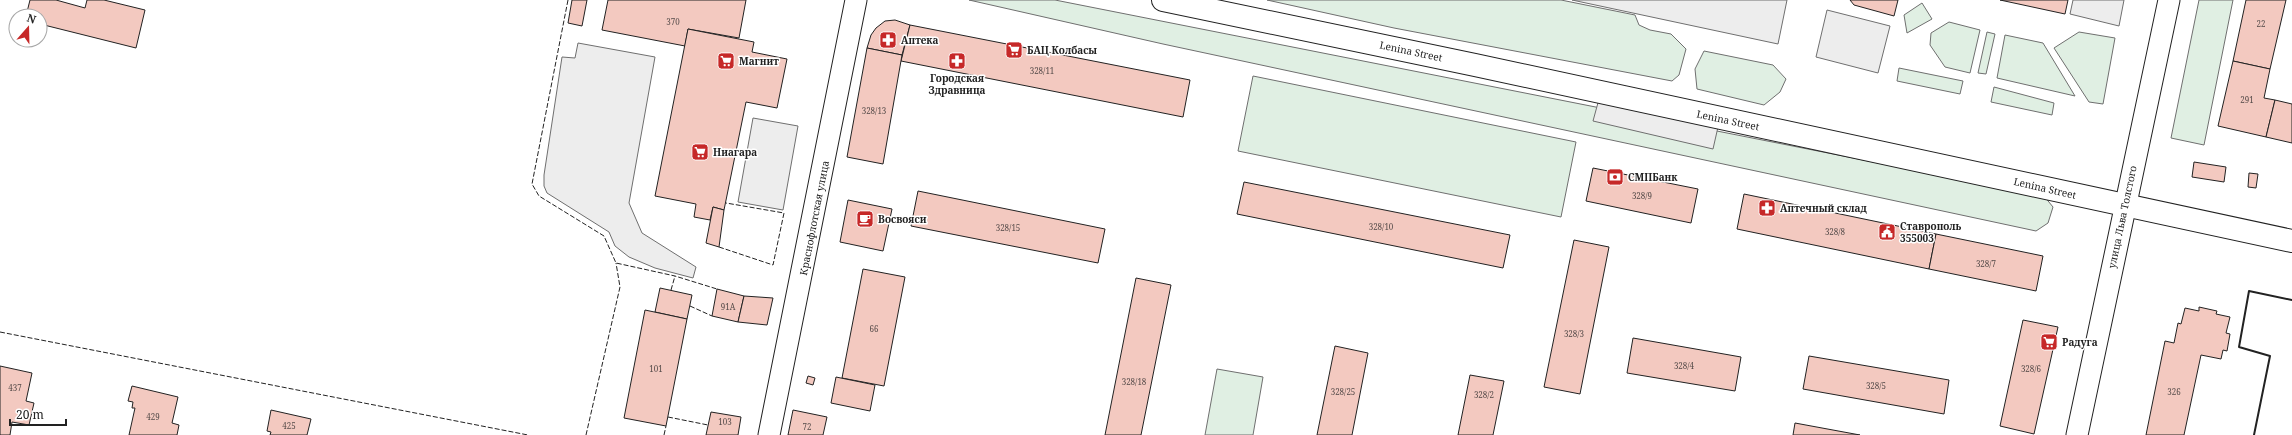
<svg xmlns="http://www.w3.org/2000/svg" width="2292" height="435" viewBox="0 0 2292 435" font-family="'Noto Serif',serif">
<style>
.green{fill:#e0efe3;stroke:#6f6f6f}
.parking{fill:#ededed;stroke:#6f6f6f}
.building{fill:#f3c9c0;stroke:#222}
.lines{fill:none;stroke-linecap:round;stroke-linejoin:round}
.minor-casing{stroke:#222;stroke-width:23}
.major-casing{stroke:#222;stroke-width:24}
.minor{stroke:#fff;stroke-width:21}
.major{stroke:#fff;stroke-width:22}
.fence{stroke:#222;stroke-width:1;stroke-dasharray:5 2;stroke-linecap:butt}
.wall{stroke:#222;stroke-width:2}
.labels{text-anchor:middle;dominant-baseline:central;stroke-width:3;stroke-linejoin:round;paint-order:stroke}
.number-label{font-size:8px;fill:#564c4a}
.poi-label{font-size:10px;font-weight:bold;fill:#222;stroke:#fff;text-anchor:start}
.street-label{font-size:10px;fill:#222;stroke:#fff}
</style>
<rect width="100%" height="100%" fill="#fff"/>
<g class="green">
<path d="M969 0H1055L2030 193 2044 196 2053 207 2048 223 2036 231 1163 44Z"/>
<path d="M1267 0H1561L1635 15 1639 25 1650 30 1671 34 1686 49 1679 75 1672 81 1394 28Z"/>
<path d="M2199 0H2233L2204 145 2171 138Z"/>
<path d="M1922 3 1932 19 1907 33 1904 15Z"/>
<path d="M1949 22 1980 30 1970 73 1945 67 1930 45 1931 33Z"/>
<path d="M1987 32 1995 34 1986 74 1978 73Z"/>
<path d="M2079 32 2115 38 2103 104 2089 102 2054 48Z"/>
<path d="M2005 35 2043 43 2075 96 1997 78Z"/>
<path d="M1704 51 1773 65 1786 79 1780 92 1764 105 1697 89 1695 69Z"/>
<path d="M1899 68 1963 81 1960 94 1897 81Z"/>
<path d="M1253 76 1576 142 1561 217 1238 151Z"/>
<path d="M1994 87 2054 103 2052 115 1991 102Z"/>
<path d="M1217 369 1263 377 1253 435H1205Z"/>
</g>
<g class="parking">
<path d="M1572 0H1787L1778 44Z"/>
<path d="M2073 0H2124L2119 26 2070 14Z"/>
<path d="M1827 10 1890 26 1878 73 1816 57Z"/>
<path d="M578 43 655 57 629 203 642 233 696 267 693 278 655 268 629 257 615 246 609 232 547 193 544 186V175L562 57 575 58Z"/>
<path d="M1599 99 1718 127 1713 149 1593 121Z"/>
<path d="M753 118 798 126 783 210 738 202Z"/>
</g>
<g class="building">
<path d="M30 0H56L85 8 87 0H104L145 10 136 48 40 24V16H26Z"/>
<path d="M572 0H587L582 26 568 23Z"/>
<path d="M608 0H746L739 38 688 29 685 46 602 30Z"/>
<path d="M1850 0H1898L1894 16 1854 5Z"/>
<path d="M2000 0H2068L2065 14Z"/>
<path d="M2246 0H2286L2270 69 2233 61Z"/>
<path d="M895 20 910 25 902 55 867 48 871 35 876 28 885 21Z"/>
<path d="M910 25 1190 80 1183 117 901 61Z"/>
<path d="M688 29 754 42 752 52 787 59 777 108 746 102 724 210 713 207 710 220 694 217 696 204 655 196Z"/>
<path d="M867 48 902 55 883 164 847 157Z"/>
<path d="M2233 61 2270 69 2264 98 2275 100 2266 137 2218 126Z"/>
<path d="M2275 100 2292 104V143L2266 137Z"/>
<path d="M2194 162 2226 167 2224 182 2192 177Z"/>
<path d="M1593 168 1698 189 1691 223 1586 201Z"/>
<path d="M2249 173 2258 174 2256 188 2248 187Z"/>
<path d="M1244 182 1510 235 1503 268 1237 214Z"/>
<path d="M918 191 1105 229 1098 263 911 226Z"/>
<path d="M1744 194 1936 234 1929 269 1737 229Z"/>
<path d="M848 200 892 209 883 251 840 242Z"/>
<path d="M713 207 724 210 719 247 706 243Z"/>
<path d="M1936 234 2043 256 2036 291 1929 269Z"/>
<path d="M1574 240 1609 247 1580 394 1544 387Z"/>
<path d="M863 269 905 277 884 386 842 378Z"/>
<path d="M1136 278 1171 285 1141 435H1105Z"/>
<path d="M660 288 692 295 687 319 655 312Z"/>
<path d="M717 289 744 296 738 322 712 316Z"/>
<path d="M744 296 773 298 767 325 738 322Z"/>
<path d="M2199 307 2217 311 2216 314 2230 317 2226 333 2230 334 2227 351 2223 350 2221 359 2201 355 2184 435H2146L2165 341 2174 343 2178 323 2181 324 2185 308 2199 311Z"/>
<path d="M645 310 687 319 666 426 624 418Z"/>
<path d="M2023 320 2058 327 2034 434 2000 426Z"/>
<path d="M1633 338 1741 357 1735 391 1627 373Z"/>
<path d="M1335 346 1368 353 1352 435H1317Z"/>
<path d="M1809 356 1949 380 1944 414 1803 389Z"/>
<path d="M0 366 32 373 26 401 34 403 29 425 12 422 10 435H0Z"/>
<path d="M1470 375 1504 381 1493 435H1458Z"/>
<path d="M808 376 815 378 813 385 806 383Z"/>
<path d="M836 377 875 385 870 411 831 403Z"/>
<path d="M132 386 178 397 172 423 179 425 177 435H129L135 408H132L133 402 128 401Z"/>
<path d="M271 410 311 419 307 435H270L271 432 267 431Z"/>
<path d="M793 410 827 417 823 435H788Z"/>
<path d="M711 412 741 417 738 435H706Z"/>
<path d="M1795 423 1860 435H1793Z"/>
</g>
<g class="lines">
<g class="minor-casing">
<g id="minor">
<path d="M769 435 856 0"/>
<path d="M2077 435 2169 0"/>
</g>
</g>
<g class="major-casing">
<path id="major" d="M1163 0 1475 65 2292 241"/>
</g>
<use href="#minor" class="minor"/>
<use href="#major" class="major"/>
<g class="fence">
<path d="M568 0 532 184 539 196 604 236 616 263 675 276 717 289"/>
<path d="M719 247 773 265 784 213 726 203"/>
<path d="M671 290 675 276"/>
<path d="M690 306 712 316"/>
<path d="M0 332 528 435"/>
<path d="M668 417 708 425"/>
<path d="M586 435 620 287 616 263"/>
<path d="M664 435 666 426"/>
</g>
<path class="wall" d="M2254 435 2270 356 2239 347 2249 291 2292 300"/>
</g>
<defs>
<g id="pharmacy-square" transform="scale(0.9)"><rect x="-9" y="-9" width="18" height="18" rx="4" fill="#c62828" stroke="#fff"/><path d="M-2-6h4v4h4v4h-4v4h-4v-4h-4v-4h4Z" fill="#fff"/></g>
<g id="supermarket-square" transform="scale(0.9)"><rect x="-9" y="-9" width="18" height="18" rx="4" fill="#c62828" stroke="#fff"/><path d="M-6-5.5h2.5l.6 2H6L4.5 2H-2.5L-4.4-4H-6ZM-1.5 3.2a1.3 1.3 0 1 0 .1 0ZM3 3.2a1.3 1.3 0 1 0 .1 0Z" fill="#fff"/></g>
<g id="bank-square" transform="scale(0.9)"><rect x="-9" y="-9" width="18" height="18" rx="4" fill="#c62828" stroke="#fff"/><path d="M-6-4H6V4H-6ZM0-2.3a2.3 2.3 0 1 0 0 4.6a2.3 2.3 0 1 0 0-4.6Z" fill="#fff"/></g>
<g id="cafe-square" transform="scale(0.9)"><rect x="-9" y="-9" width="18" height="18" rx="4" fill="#c62828" stroke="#fff"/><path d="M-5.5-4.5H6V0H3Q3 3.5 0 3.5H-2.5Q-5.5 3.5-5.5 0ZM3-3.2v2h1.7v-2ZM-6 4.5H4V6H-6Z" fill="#fff"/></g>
<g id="civic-square" transform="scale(0.9)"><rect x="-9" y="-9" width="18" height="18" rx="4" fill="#c62828" stroke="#fff"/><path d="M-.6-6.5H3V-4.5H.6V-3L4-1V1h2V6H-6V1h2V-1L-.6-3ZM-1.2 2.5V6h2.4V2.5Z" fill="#fff"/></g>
</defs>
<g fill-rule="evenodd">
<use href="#pharmacy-square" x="888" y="40"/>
<use href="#supermarket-square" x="1014" y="50"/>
<use href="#supermarket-square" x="726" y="61"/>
<use href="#pharmacy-square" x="957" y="61"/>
<use href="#supermarket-square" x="700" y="152"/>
<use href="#bank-square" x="1615" y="177"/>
<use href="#pharmacy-square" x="1767" y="208"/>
<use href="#cafe-square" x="865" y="219"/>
<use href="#civic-square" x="1887" y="232"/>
<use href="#supermarket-square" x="2049" y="342"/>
</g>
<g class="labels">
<g class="number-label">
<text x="673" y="21">370</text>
<text x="2261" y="23">22</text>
<text x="1042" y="70">328/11</text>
<text x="2247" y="99">291</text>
<text x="874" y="110">328/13</text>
<text x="1642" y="195">328/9</text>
<text x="1381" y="226">328/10</text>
<text x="1008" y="227">328/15</text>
<text x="1835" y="231">328/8</text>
<text x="1986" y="263">328/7</text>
<text x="728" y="306">91А</text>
<text x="874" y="328">66</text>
<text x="1574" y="333">328/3</text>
<text x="1684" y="365">328/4</text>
<text x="656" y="368">101</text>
<text x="2031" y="368">328/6</text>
<text x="1134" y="381">328/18</text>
<text x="1876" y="385">328/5</text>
<text x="15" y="387">437</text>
<text x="1343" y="391">328/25</text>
<text x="2174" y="391">326</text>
<text x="1484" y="394">328/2</text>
<text x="153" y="416">429</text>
<text x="725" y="421">103</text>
<text x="289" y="425">425</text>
<text x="807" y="426">72</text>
</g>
<g class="poi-label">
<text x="901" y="40">Аптека</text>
<text x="1027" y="50">БАЦ Колбасы</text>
<text x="739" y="61">Магнит</text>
<text x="957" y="78" text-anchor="middle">Городская<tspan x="957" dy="12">Здравница</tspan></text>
<text x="713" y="152">Ниагара</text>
<text x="1628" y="177">СМПБанк</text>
<text x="1780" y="208">Аптечный склад</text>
<text x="878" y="219">Восвояси</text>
<text x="1900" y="226">Ставрополь<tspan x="1900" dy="12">355003</tspan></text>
<text x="2062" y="342">Радуга</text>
</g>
<g class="street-label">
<text transform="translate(1411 51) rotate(12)">Lenina Street</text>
<text transform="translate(1728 120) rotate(12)">Lenina Street</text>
<text transform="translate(2045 188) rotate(13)">Lenina Street</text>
<text transform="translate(2122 217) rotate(-78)">улица Льва Толстого</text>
<text transform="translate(814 218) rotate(-79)">Краснофлотская улица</text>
</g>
</g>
<g transform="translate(28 28) rotate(20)"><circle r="19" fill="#ffffff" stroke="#a7a7a7"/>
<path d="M0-3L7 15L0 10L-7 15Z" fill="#c62828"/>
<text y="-6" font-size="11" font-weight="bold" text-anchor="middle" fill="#222222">N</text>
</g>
<path d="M10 419v6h56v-6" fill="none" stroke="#222222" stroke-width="2"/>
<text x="16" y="419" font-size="12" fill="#222222" stroke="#ffffff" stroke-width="3" paint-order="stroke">20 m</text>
</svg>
